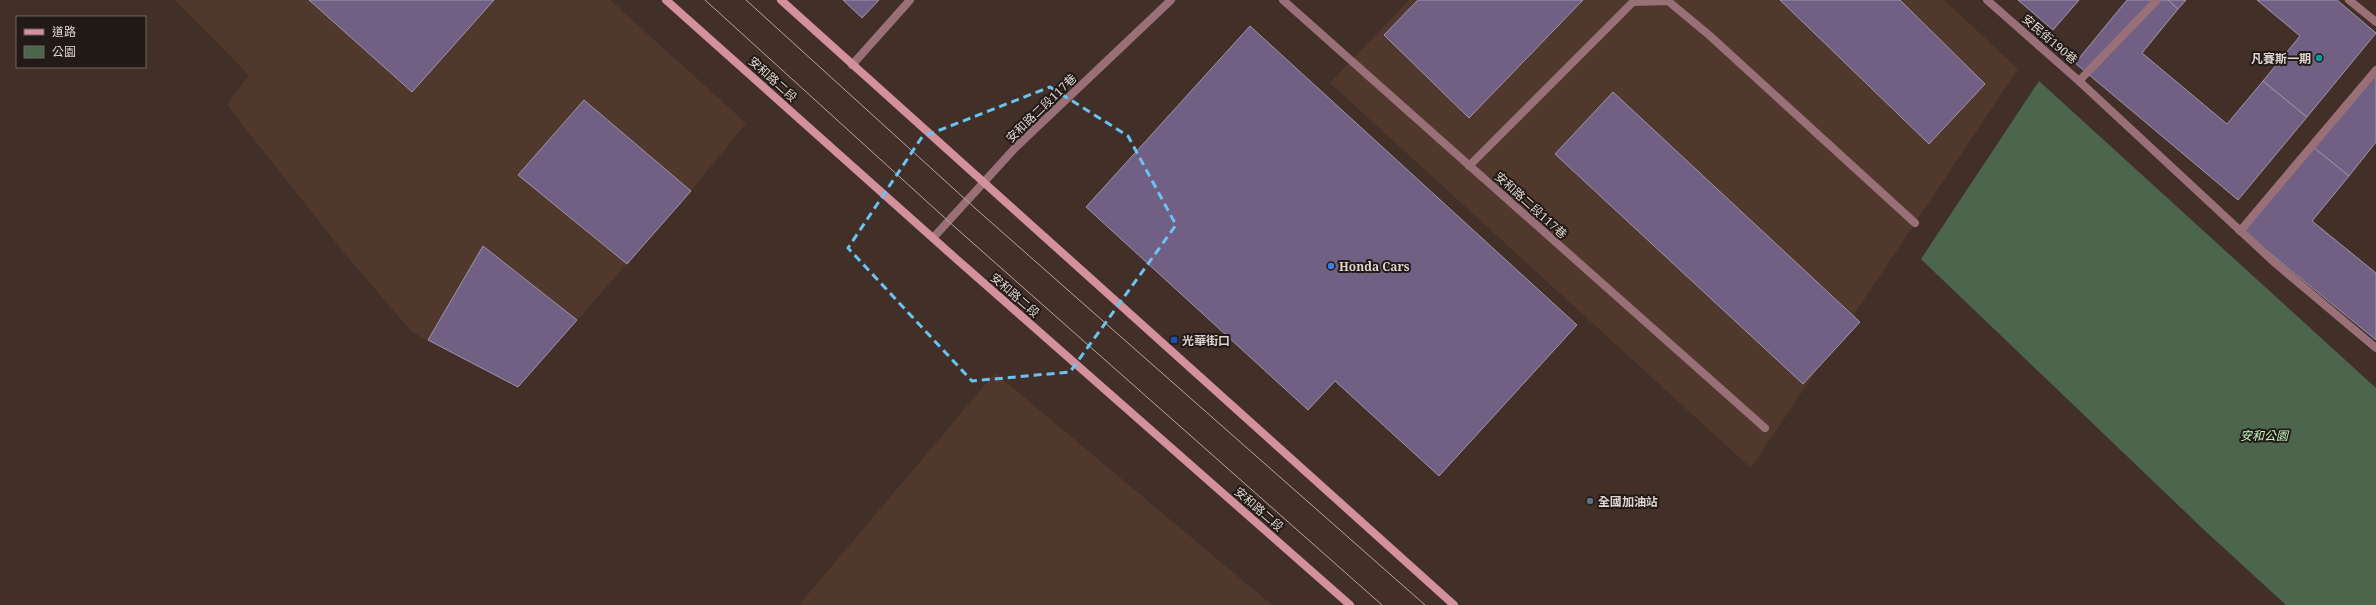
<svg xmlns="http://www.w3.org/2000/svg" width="2376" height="605" viewBox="0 0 2376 605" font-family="'Noto Serif','Noto Sans TC',serif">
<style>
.built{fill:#50382d}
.green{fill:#4b664c}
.building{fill:#715f84;stroke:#9e95a9}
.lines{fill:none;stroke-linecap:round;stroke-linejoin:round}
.service{stroke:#9a7078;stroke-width:8}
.minor{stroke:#9a7078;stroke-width:8}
.secondary{stroke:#d3909d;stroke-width:8}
.tram{stroke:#b4a7a1;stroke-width:1}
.marked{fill:none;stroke:#6ac3f1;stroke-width:3;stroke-dasharray:8 5;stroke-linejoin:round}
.culture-dot{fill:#0f9aa8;stroke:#221a16;stroke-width:1.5}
.shop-dot{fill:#3f7fe0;stroke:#221a16;stroke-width:1.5}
.transit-dot{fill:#1a4fb4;stroke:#221a16;stroke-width:1.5}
.service-dot{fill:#5c6f8a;stroke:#221a16;stroke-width:1.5}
.labels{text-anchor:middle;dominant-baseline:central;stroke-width:4;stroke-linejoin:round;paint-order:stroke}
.street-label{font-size:12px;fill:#dfd4ce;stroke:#221a16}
.poi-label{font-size:12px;font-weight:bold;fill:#dfd4ce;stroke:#221a16;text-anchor:start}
.park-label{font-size:12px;font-style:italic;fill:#bef4be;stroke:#221a16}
</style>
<rect width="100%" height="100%" fill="#423028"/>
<g class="built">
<path d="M175 0H610L746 123 691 191 518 387 412 332 344 253 227 105 249 75Z"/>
<path d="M1409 0H1944L2018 69 1751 468 1330 83Z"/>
<path d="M995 373 1272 605H799Z"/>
</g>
<path class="green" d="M2039 81 2376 388V605H2286L2202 528 1921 259Z"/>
<g class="building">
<path d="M309 0H494L412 92Z"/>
<path d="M843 0H879L862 18Z"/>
<path d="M1418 0H1583L1469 118 1384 35Z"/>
<path d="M1780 0H1900L1985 84 1929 144Z"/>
<path d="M2018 0H2079L2053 30Z"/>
<path d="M2127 0H2168L2178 9 2142 53 2227 124 2263 81 2307 117 2238 200 2075 63Z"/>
<path d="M2168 0H2186L2178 9Z"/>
<path d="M2257 0H2337L2376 33 2307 117 2263 81 2300 36Z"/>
<path d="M1250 26 1577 325 1439 476 1335 381 1308 410 1086 207Z"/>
<path d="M2376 71V142L2349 176 2313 147Z"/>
<path d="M1613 92 1860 322 1803 384 1555 154Z"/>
<path d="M584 100 691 191 627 264 518 175Z"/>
<path d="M2313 147 2349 176 2312 221 2376 273V340L2244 232Z"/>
<path d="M483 246 577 320 518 387 428 340Z"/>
</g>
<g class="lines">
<g class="service">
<path d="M1987 0 2079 81 2275 263 2376 348"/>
<path d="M852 65 910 0"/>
<path d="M2079 81 2157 0"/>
<path d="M1469 166 1633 2 1668 1 1709 35 1915 223"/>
<path d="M2240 231 2376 70"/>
</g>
<g class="minor">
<path d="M1283 0 1765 428"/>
<path d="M2349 0 2376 22"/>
<path d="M933 238 1015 148 1171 0"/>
</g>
<g class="secondary">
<path d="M666 0 953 256 1350 605"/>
<path d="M781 0 1454 605"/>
</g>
<g class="tram">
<path d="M705 0 957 229 1382 605"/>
<path d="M746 0 976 209 1425 605"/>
</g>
</g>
<path class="marked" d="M1050 87 1128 136 1176 225 1070 372 972 381 848 248 922 137Z"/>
<circle class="culture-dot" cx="2319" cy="58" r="4"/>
<circle class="shop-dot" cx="1331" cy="266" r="4"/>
<rect class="transit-dot" x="1170" y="336" width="8" height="8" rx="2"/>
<circle class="service-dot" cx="1590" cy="501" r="4"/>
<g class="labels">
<g class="street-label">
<text transform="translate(2050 39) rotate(41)">安民街190巷</text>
<text transform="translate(773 79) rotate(42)">安和路二段</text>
<text transform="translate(1041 108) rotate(-44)">安和路二段117巷</text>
<text transform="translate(1531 205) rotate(42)">安和路二段117巷</text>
<text transform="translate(1015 295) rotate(41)">安和路二段</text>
<text transform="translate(1259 509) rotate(41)">安和路二段</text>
</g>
<g class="poi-label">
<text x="2311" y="58" text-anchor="end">凡賽斯一期</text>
<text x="1339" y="266">Honda Cars</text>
<text x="1182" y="340">光華街口</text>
<text x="1598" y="501">全國加油站</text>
</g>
<g class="park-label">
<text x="2264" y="435">安和公園</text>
</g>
</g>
<rect x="16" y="16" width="130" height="52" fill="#221a16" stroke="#6e6460"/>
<rect x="24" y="29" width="20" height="6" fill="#d3909d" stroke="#6e6460"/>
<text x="52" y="36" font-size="12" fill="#dfd4ce">道路</text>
<rect x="24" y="46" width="20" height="12" fill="#4b664c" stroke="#6e6460"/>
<text x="52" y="56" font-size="12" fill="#dfd4ce">公園</text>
</svg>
